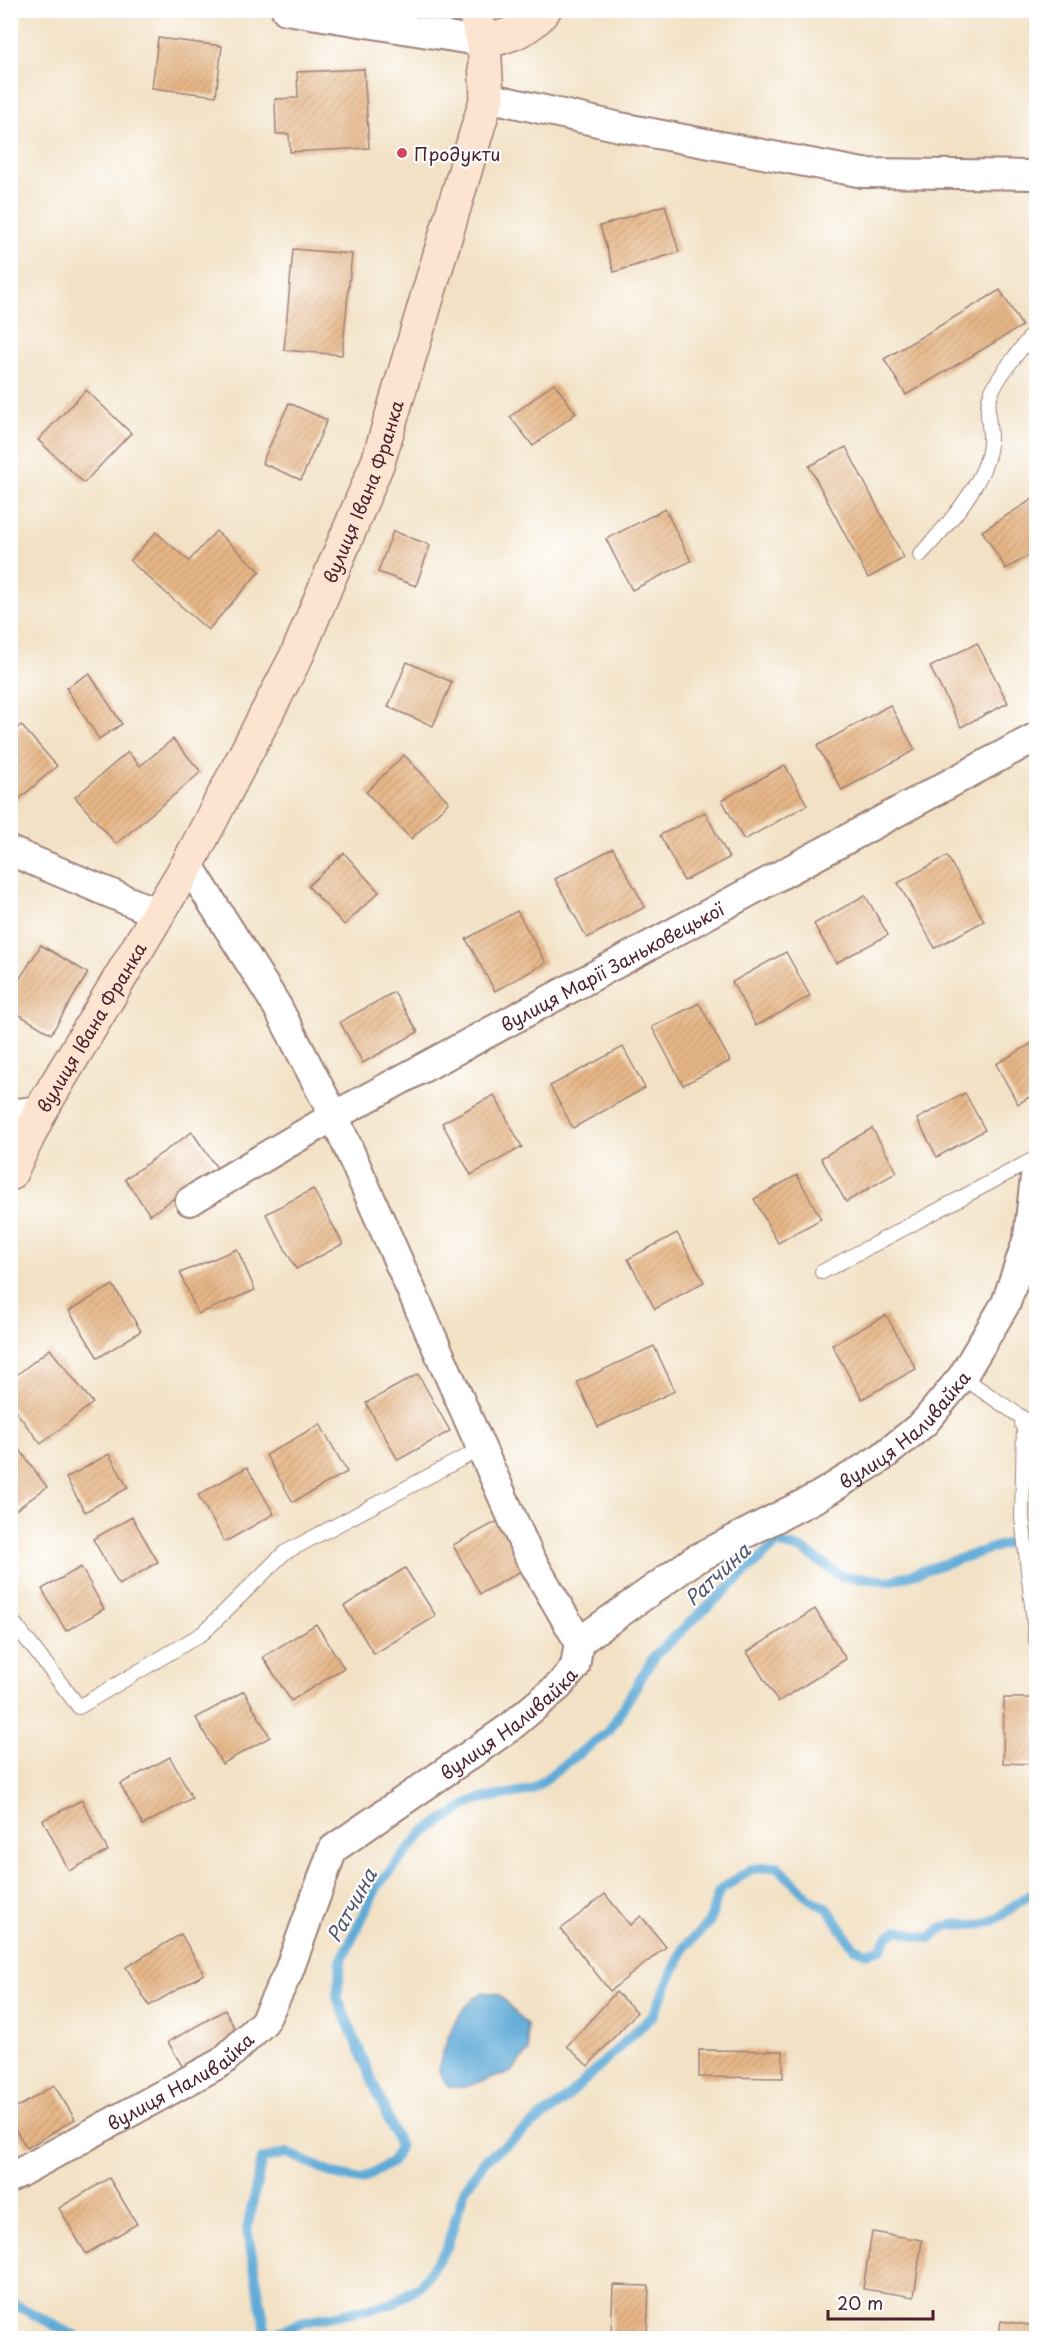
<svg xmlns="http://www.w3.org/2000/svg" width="1047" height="2349" viewBox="0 0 1047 2349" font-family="'Playpen Sans',sans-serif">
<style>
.water{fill:#5eaad7;stroke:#546481;stroke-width:1.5}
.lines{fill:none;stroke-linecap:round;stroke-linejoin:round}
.stream{stroke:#5eaad7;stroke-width:10}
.building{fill:url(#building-hatch)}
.lane-casing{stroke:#9e8078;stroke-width:16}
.street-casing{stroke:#9e8078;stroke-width:32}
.secondary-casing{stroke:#9e8078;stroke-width:36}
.lane{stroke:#fff;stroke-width:14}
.street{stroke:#fff;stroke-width:28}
.secondary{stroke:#fde4d1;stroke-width:33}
.poi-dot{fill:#d1495b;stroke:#fff;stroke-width:2}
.labels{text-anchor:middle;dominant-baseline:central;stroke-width:4.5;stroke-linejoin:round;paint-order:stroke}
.poi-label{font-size:18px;fill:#4a1f2b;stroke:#fff;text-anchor:start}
.street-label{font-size:18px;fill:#4a1f2b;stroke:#fff}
.water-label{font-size:20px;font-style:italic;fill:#525770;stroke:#fff}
</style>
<defs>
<pattern id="building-hatch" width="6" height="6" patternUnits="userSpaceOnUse" patternTransform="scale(1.5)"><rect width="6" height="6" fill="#e6b686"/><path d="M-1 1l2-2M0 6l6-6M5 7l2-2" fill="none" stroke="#c79c74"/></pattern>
</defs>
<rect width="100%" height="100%" fill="#fff"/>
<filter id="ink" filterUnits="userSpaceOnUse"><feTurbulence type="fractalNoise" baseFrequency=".0167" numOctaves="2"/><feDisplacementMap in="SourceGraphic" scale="12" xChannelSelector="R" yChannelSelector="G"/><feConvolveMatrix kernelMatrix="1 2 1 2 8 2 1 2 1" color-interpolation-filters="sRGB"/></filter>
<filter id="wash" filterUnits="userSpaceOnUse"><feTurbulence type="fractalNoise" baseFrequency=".008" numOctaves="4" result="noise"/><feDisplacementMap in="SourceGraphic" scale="24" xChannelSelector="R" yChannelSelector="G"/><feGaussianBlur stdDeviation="1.35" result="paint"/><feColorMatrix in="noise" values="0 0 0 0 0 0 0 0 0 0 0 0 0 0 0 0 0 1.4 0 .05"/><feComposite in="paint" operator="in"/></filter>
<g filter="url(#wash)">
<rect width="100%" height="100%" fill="#f2e1c4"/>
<path class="water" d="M483 1992 498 1994 527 2025 529 2051 511 2072 464 2087H448L438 2069C448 2037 453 2012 483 1992Z"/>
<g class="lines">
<g class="stream">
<path d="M10 2302 79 2338"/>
<path d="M268 2336 307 2321 391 2304 420 2286 447 2247 464 2191 484 2161 561 2103 653 2015 685 1946 709 1923 719 1891 751 1869 777 1866 810 1899 828 1909 854 1948 867 1953 881 1949 888 1936 898 1930C910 1932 918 1938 930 1938 955 1913 969 1932 992 1921 1008 1913 1019 1898 1036 1893"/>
<path d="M267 2338 247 2229 262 2159 287 2153 334 2174 361 2180 391 2163 400 2147 337 1997 341 1961 378 1885 423 1833 475 1800 531 1790 609 1731 655 1655 777 1543 803 1550 841 1576 891 1581 1036 1534"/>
</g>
</g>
<g id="blocks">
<g class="building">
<path d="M158 38 222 46 216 96 152 88Z"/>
<path d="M364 69 369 148 290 152 289 134H276L275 99 298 98 297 72Z"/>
<path d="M665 205 679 252 614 272 600 226Z"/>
<path d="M293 249 352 254 342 355 284 350Z"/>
<path d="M1000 290 1022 326 906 395 884 359Z"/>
<path d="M554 383 576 413 533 446 510 417Z"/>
<path d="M86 390 131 433 84 483 38 440Z"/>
<path d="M289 403 327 420 301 480 262 463Z"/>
<path d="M846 447 904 558 868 578 809 466Z"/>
<path d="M1036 497V551L1006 569 982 531Z"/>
<path d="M665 509 691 561 632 590 606 539Z"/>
<path d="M216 531 260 571 208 630 130 561 156 532 189 561Z"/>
<path d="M393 531 430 545 416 586 378 572Z"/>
<path d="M977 643 1008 703 961 727 930 667Z"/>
<path d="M407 662 452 682 433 726 388 707Z"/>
<path d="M89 673 122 724 99 739 66 688Z"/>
<path d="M890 705 915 750 842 790 817 746Z"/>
<path d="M21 725 57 766 17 801 10 793V734Z"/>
<path d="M173 739 201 772 116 844 75 797 128 752 140 766Z"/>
<path d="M404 755 449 802 411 839 366 792Z"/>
<path d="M785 765 807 805 744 840 722 800Z"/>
<path d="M705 812 729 858 684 881 660 835Z"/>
<path d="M613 848 645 907 587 938 555 879Z"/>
<path d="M344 853 379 892 344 925 308 886Z"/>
<path d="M947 856 984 921 935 948 898 883Z"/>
<path d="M865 895 888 935 836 963 814 924Z"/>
<path d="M517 911 546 963 495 991 466 939Z"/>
<path d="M41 945 88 973 51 1034 10 1009V994Z"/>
<path d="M10 949 17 961 10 964Z"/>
<path d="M786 952 810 996 756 1026 732 982Z"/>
<path d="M394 992 418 1032 363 1063 340 1022Z"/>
<path d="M699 1003 730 1061 683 1085 652 1027Z"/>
<path d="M1036 1041V1093L1018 1104 996 1064Z"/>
<path d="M623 1047 645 1088 573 1128 550 1086Z"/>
<path d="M965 1093 985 1130 937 1157 917 1119Z"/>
<path d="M494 1095 522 1147 471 1175 442 1123Z"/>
<path d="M872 1128 897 1172 846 1202 821 1158Z"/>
<path d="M192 1132 217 1168 150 1215 125 1179Z"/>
<path d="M797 1175 821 1219 778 1243 754 1199Z"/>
<path d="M313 1189 343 1244 296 1269 266 1214Z"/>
<path d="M677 1233 704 1282 655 1309 628 1259Z"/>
<path d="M237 1249 255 1290 198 1314 180 1273Z"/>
<path d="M113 1285 141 1331 98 1358 69 1311Z"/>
<path d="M886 1315 916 1369 862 1399 832 1345Z"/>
<path d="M654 1346 675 1391 598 1427 577 1382Z"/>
<path d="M50 1349 93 1403 41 1444 10 1404V1380Z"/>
<path d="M418 1374 450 1431 398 1460 366 1403Z"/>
<path d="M320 1424 347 1472 293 1502 266 1455Z"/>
<path d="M20 1450 47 1487 10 1514V1457Z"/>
<path d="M109 1454 128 1488 85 1512 66 1478Z"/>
<path d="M247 1467 274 1514 225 1542 198 1495Z"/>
<path d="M132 1517 158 1562 119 1585 93 1539Z"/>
<path d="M498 1521 525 1569 480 1594 453 1545Z"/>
<path d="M81 1567 104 1609 66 1631 42 1589Z"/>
<path d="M405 1568 436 1616 374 1654 344 1606Z"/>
<path d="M815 1609 846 1659 778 1702 747 1652Z"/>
<path d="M316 1624 344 1668 291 1701 263 1657Z"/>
<path d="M244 1691 270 1737 222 1764 196 1718Z"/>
<path d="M1004 1698H1036V1764L1003 1763Z"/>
<path d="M170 1757 192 1798 143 1825 120 1784Z"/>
<path d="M82 1800 108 1851 69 1871 43 1820Z"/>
<path d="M605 1894 630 1925 641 1916 666 1947 610 1991 561 1929Z"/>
<path d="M181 1934 204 1974 149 2006 126 1967Z"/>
<path d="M616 1992 637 2012 588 2066 567 2046Z"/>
<path d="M225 2010 241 2040 185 2071 168 2042Z"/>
<path d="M699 2050 783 2051V2078L699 2077Z"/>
<path d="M54 2085 75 2119 27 2148 10 2121V2112Z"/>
<path d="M109 2178 137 2224 86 2254 59 2208Z"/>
<path d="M872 2232 922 2240 914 2297 863 2289Z"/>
<path d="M613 2285 649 2286 647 2338H611Z"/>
<path d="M1001 2321 1036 2326V2338H998Z"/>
</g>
</g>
</g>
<g filter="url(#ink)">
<use href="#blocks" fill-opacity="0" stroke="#9e8078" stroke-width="1.5"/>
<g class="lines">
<g class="lane-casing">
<g id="lane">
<path d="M920 555C944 529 988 481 990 443 991 425 984 411 991 393 1001 371 1022 349 1036 329"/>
<path d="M822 1272 1036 1158"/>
<path d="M962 1377 1036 1427"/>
<path d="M1022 1425 1036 1442"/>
<path d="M1024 1427 1022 1517 1036 1641"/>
<path d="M10 1618 79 1707 203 1633 284 1553 480 1449"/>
</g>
</g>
<g class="street-casing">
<g id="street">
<path d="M286 10 484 42"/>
<path d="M487 97 620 127 863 173 1036 175"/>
<path d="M10 851 157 913"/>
<path d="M188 864 277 1006 334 1116 529 1556 579 1642"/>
<path d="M10 1114 41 1110"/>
<path id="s1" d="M190 1201 334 1116 1036 737"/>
<path id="s2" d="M10 2178 222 2062 264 2022 288 1973 333 1849 509 1728 559 1686 575 1667 579 1642 694 1560 819 1496 881 1458 924 1423 962 1377 1006 1303 1028 1238 1036 1168"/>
</g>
</g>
<g class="secondary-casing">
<g id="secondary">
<path d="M484 42C508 36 529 30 544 10"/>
<path id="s3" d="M10 1174 41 1110 188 864 297 655 378 462 487 97 484 42 474 10"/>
</g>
</g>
<use href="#lane" class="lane"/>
<use href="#street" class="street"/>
<use href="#secondary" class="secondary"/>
</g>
</g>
<circle class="poi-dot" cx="402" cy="153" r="6"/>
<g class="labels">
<g class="poi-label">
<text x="414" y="153">Продукти</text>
</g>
<g class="street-label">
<text stroke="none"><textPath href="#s3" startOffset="770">вулиця Івана Франка</textPath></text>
<text stroke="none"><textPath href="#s1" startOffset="483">вулиця Марії Заньковецької</textPath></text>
<text stroke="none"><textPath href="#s3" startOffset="168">вулиця Івана Франка</textPath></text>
<text stroke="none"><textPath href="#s2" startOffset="1206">вулиця Наливайка</textPath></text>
<text stroke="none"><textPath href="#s2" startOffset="702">вулиця Наливайка</textPath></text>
<text stroke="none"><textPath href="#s2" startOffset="196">вулиця Наливайка</textPath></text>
</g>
<g class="water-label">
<text transform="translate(717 1574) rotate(-43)">Ратчина</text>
<text transform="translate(351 1905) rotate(-61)">Ратчина</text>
</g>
</g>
<rect width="1047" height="2349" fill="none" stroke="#fff" stroke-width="36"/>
<path d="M828 2310v9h105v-9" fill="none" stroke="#4a1f2b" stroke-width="3"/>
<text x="837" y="2310" font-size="18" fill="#4a1f2b" stroke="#ffffff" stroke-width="4.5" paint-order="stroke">20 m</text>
</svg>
